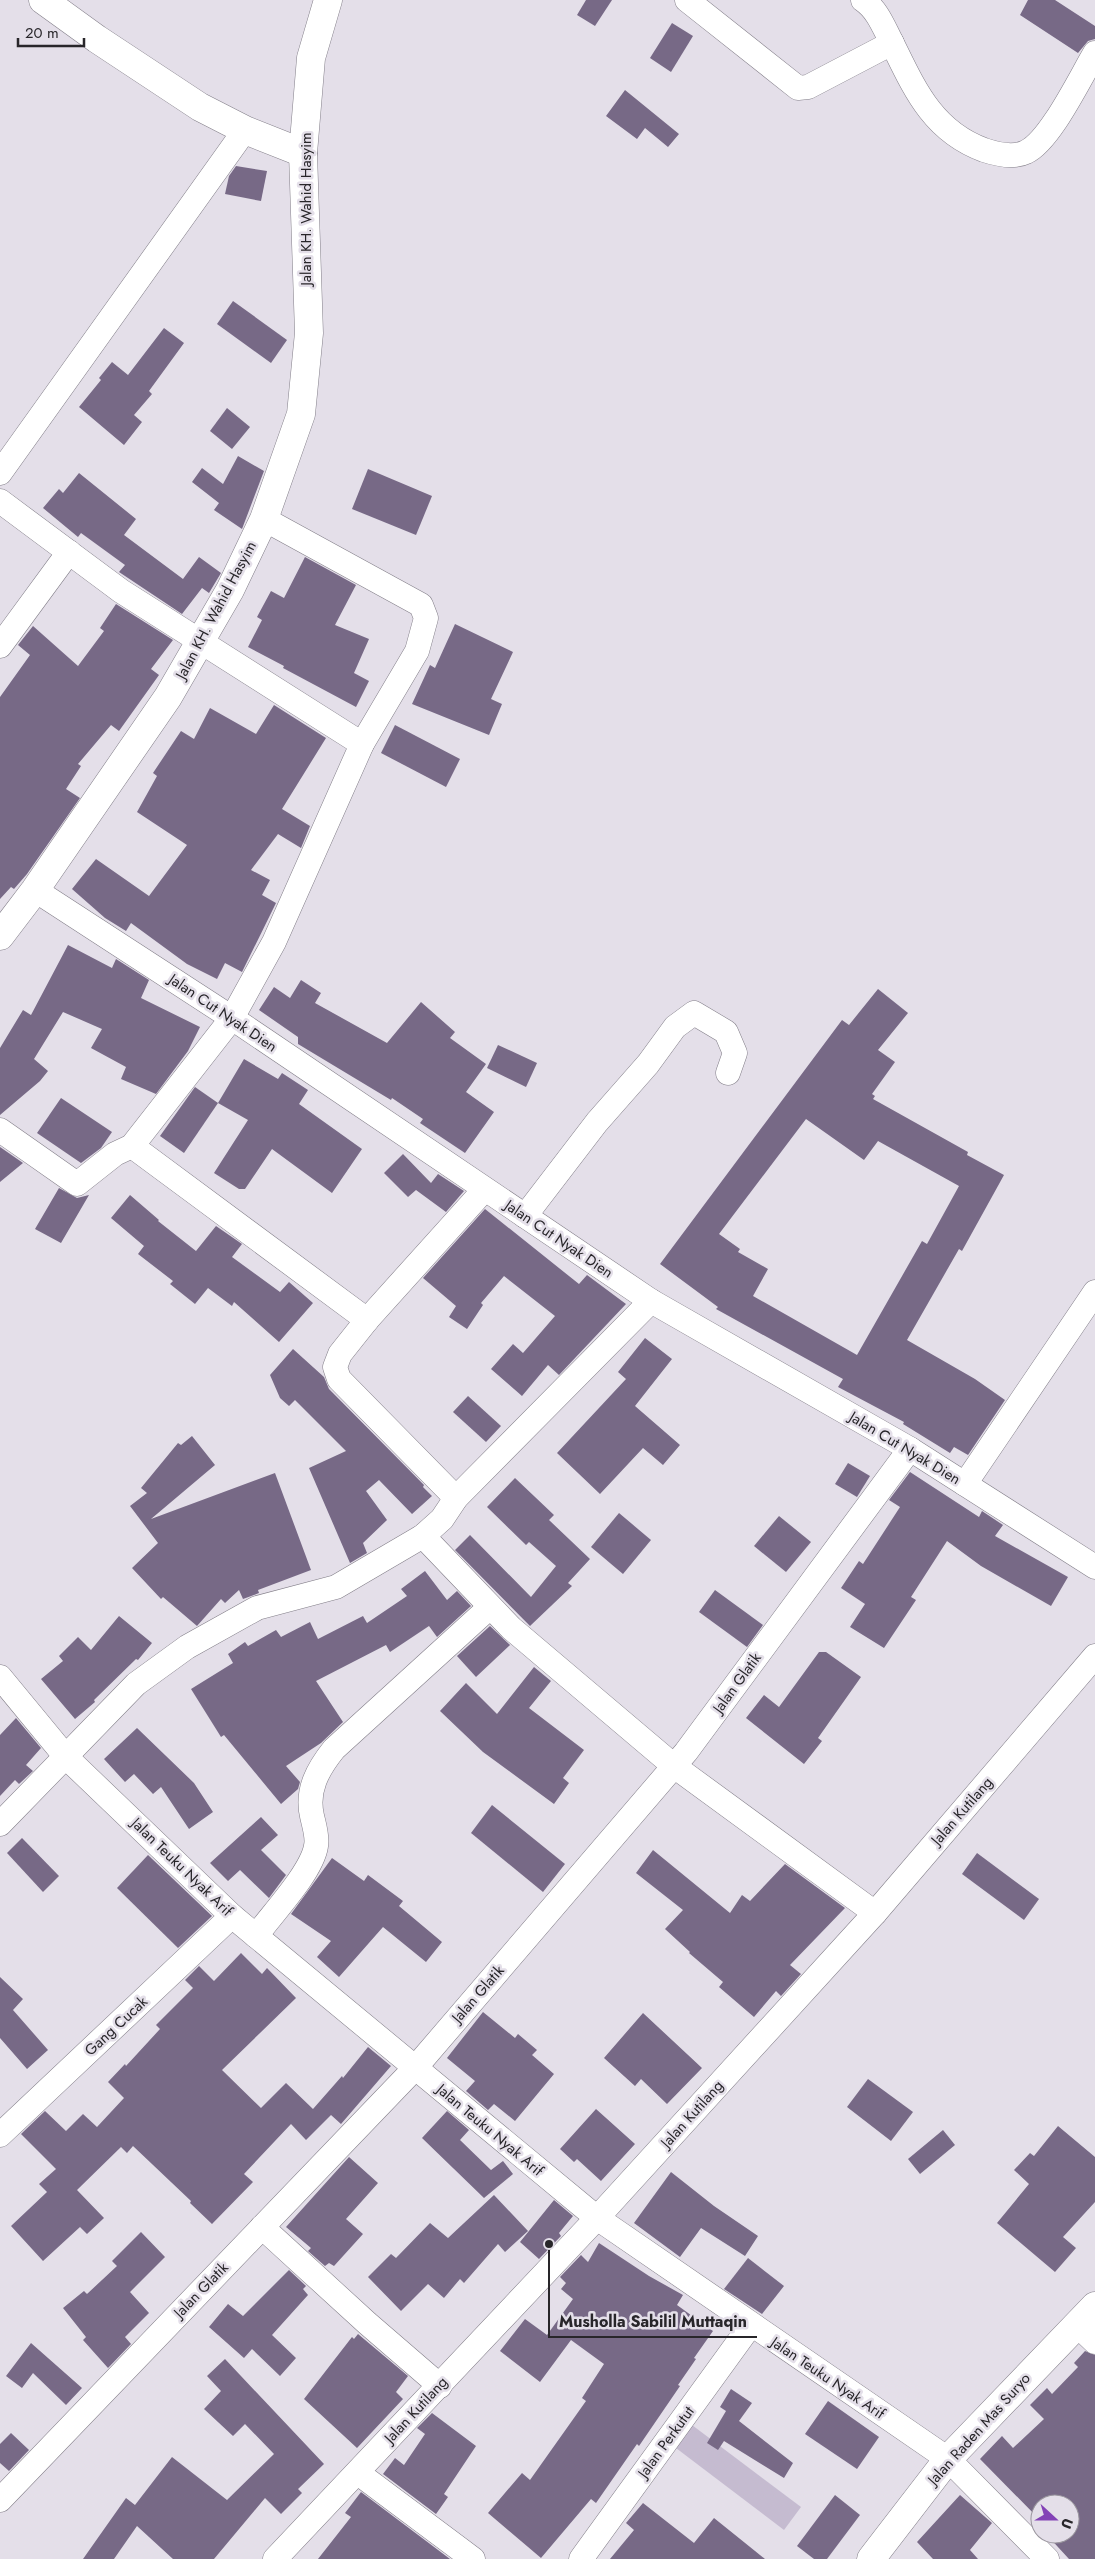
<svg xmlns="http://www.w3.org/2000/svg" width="1095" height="2559" viewBox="0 0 1095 2559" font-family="Jost,sans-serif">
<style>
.green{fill:#c5bbd0}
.building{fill:#776986;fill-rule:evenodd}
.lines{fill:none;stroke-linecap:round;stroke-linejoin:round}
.street-casing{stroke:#827e88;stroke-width:25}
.secondary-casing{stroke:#827e88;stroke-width:29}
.street{stroke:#fff;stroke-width:24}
.secondary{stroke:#fff;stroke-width:28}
.labels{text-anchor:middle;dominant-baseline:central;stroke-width:5;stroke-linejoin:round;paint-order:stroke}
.street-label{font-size:15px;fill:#28262a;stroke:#e4dfe9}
.leader{fill:none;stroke:#28262a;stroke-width:2}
.callout-dot{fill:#28262a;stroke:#e4dfe9;stroke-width:2}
.callout-label{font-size:16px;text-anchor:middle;font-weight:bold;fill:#28262a;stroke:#e4dfe9;stroke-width:5;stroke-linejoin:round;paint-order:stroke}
</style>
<rect width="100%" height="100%" fill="#e4dfe9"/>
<path class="green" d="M688 2422 801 2507 784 2530 672 2445Z"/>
<g class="building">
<path d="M586 0H612L595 26 577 15Z"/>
<path d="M1028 0H1055L1095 26V39L1088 41 1078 53 1020 15Z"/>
<path d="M672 23 693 36 671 72 650 58Z"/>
<path d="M625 90 679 134 668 147 645 128 637 139 606 116Z"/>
<path d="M236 166 267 171 261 201 225 194 229 176Z"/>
<path d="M233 301 287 340 271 363 217 324Z"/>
<path d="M164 328 184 343 149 391 152 394 134 415 142 422 124 445 79 407 101 380 99 378 112 362 128 375Z"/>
<path d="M227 408 250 427 232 449 210 431Z"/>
<path d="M238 456 264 471 242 529 214 510 219 503 192 482 202 468 223 484Z"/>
<path d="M368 469 432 496 416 535 352 509Z"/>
<path d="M79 473 136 519 124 535 183 579 199 557 221 573 209 593 202 588 182 614 119 572 125 565 81 533 78 537 43 508 59 489 63 493Z"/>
<path d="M305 557 356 585 335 625 369 639 354 673 369 681 356 707 283 668 284 666 248 647 262 620 257 617 271 591 284 598Z"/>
<path d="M116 604 173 640 151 669 159 675 119 731 111 725 78 764 81 766 66 789 80 798 27 874 14 889 11 887 0 899V697L30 655 18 645 33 626 78 666 104 631 100 628Z"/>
<path d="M455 624 513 652 491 699 502 704 489 735 412 704 430 665 435 668Z"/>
<path d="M274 705 326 738 282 809 310 826 301 848 278 834 251 870 270 880 262 895 276 903 242 972 225 963 217 979 187 964 131 923 126 931 105 918 72 889 96 859 149 896 187 845 137 812 157 776 153 773 181 731 194 739 210 708 256 734Z"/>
<path d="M395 725 460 759 446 787 381 753Z"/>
<path d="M68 945 112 968 116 959 149 980 141 998 200 1027 188 1051 156 1094 121 1079 126 1067 91 1048 102 1029 63 1012 34 1059 48 1071 40 1081 0 1115V1048L23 1010 31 1015Z"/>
<path d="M301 980 321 993 315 1003 387 1043 421 1002 455 1032 450 1038 486 1064 466 1092 494 1112 465 1153 420 1123 423 1119 392 1098 391 1100 298 1044V1037L259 1010 274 987 290 998Z"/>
<path d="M878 989 908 1013 878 1050 895 1062 872 1094 875 1096 873 1099 968 1152 967 1155 1004 1175 962 1251 959 1249 907 1340 975 1379 1005 1400 968 1455 954 1447 950 1453 903 1424 904 1422 838 1387 843 1379 716 1309 718 1307 660 1264 842 1020 849 1025ZM806 1119 864 1160 878 1141 959 1186 927 1244 922 1241 857 1355 753 1296 768 1269 738 1252 740 1249 719 1234Z"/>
<path d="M498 1045 537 1063 526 1087 487 1068Z"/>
<path d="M244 1059 278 1079 282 1073 308 1090 299 1104 362 1149 332 1193 272 1149 245 1189H239L214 1173 248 1120 218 1103Z"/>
<path d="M195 1087 218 1103 184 1153 160 1136Z"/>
<path d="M61 1098 112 1132 101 1148 81 1163 37 1133Z"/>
<path d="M0 1147 23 1163 0 1182Z"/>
<path d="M403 1154 431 1183 438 1174 464 1191 446 1212 416 1190 408 1197 384 1173Z"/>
<path d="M59 1188 77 1198 89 1195 61 1243 35 1229Z"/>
<path d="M130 1195 159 1220 158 1221 196 1251 216 1226 242 1244 232 1257 280 1292 289 1282 313 1303 279 1342 234 1302 232 1306 208 1288 195 1304 170 1284 173 1281 138 1254 144 1246 111 1218Z"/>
<path d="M485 1209 579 1284 587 1275 626 1304 559 1375 548 1365 522 1396 491 1369 513 1344 523 1353 555 1316 504 1276 481 1303 483 1305 467 1329 449 1317 456 1306 423 1278Z"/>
<path d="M645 1338 672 1359 635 1406 680 1445 663 1465 643 1448 600 1494 557 1453 626 1379 618 1372Z"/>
<path d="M293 1349 324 1377 329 1389 424 1485 423 1487 432 1496 412 1514 379 1480 366 1491 387 1520 363 1543 367 1553 350 1563 309 1468 346 1451 295 1400 289 1406 280 1398 270 1375Z"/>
<path d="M468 1396 501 1426 486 1442 453 1412Z"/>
<path d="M192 1436 215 1465 151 1519 275 1473 311 1570 258 1590 259 1593 243 1599 239 1590 225 1603 221 1599 197 1626 163 1597 161 1599 132 1568 158 1543 130 1506 147 1493 141 1488 178 1443 181 1445Z"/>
<path d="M848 1463 870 1476 857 1497 835 1484Z"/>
<path d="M910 1472 979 1517 982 1511 1003 1525 995 1536 1068 1577 1051 1606 981 1566 947 1541 911 1597 916 1600 884 1648 850 1627 865 1604 841 1588 859 1561 863 1564 900 1507 889 1500Z"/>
<path d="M515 1478 554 1515 549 1520 590 1559 568 1583 572 1586 530 1626 455 1550 470 1535 531 1597 556 1566 529 1542 526 1545 487 1507Z"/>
<path d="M619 1513 651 1540 623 1574 591 1547Z"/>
<path d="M779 1516 811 1542 786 1572 754 1546Z"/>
<path d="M425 1571 447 1600 457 1591 471 1606 437 1637 429 1626 390 1652 386 1645 316 1681 343 1722 321 1743 286 1766 300 1782 298 1789 281 1804 224 1735 221 1737 191 1689 233 1663 228 1654 245 1642 248 1646 276 1630 281 1637 310 1622 318 1639 363 1616 367 1623 407 1596 401 1589Z"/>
<path d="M715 1590 763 1625 747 1647 699 1612Z"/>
<path d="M119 1616 152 1643 138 1660 136 1659 94 1700 95 1702 75 1719 41 1679 63 1661 59 1656 78 1637 91 1650Z"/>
<path d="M490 1626 510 1645 476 1677 457 1656Z"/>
<path d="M819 1652H826L861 1677 818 1738 822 1741 804 1764 746 1718 764 1695 779 1707Z"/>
<path d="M534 1667 551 1681 529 1708 584 1750 563 1778 569 1783 554 1804 483 1752 440 1711 466 1683 497 1714Z"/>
<path d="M16 1718 41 1748 26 1765 33 1771 19 1784 15 1780 0 1796V1735Z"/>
<path d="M137 1728 194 1783 213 1812 189 1829 161 1787 153 1794 134 1774 125 1782 104 1759Z"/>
<path d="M492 1805 565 1864 543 1892 471 1833Z"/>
<path d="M261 1817 278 1835 261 1850 286 1875 269 1898 240 1870 228 1881 210 1863Z"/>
<path d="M22 1838 59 1876 43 1892 7 1853Z"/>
<path d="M653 1850 730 1913 742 1895 750 1901 785 1864 845 1908 790 1965 801 1974 781 1996 776 1991 754 2017 719 1987 723 1982 689 1953 690 1952 665 1929 683 1910 636 1873Z"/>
<path d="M977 1853 1039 1899 1024 1920 962 1874Z"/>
<path d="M148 1855 212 1916 178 1948 117 1888Z"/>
<path d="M332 1858 364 1881 368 1875 403 1901 399 1906 442 1942 426 1962 383 1927 339 1977 317 1957 331 1941 291 1914Z"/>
<path d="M241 1953 262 1974 267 1968 296 1998 222 2070 261 2108 286 2083 313 2109 342 2076 343 2078 368 2047 391 2066 341 2124 331 2115 306 2140 291 2124 244 2174 253 2182 212 2224 190 2203 191 2201 133 2146 127 2153 121 2147 77 2190 104 2218 87 2234 80 2227 43 2261 11 2226 47 2192 39 2184 56 2169 21 2134 45 2111 66 2131 83 2114 97 2127 124 2098 108 2082 125 2064 126 2066 160 2029 156 2025 193 1988 185 1980 199 1966 214 1981Z"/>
<path d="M0 1977 23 1999 13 2010 48 2050 27 2069 0 2038Z"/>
<path d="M483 2012 515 2038 518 2034 537 2050 532 2055 554 2074 515 2121 494 2104 488 2110 466 2091 475 2081 447 2058Z"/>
<path d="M643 2013 702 2068 667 2104 641 2079 635 2086 604 2058Z"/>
<path d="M868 2079 913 2112 891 2141 847 2107Z"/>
<path d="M596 2109 635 2144 601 2181 577 2159 574 2162 560 2149Z"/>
<path d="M447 2111 469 2130 460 2140 491 2170 503 2161 513 2174 484 2198 422 2138Z"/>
<path d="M1058 2126 1095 2157V2202L1063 2237 1076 2248 1055 2272 997 2223 1029 2184 1014 2170 1030 2153 1034 2156Z"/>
<path d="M943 2130 955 2145 920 2174 908 2159Z"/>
<path d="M349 2157 378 2183 346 2219 363 2234 334 2266 329 2263 325 2266 308 2251 311 2248 286 2227Z"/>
<path d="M671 2172 714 2206 758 2236 745 2256 701 2228 680 2257 634 2223Z"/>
<path d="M494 2195 528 2231 505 2252 498 2244 464 2283 460 2279 444 2298 428 2284 401 2311 368 2277 391 2254 396 2258 430 2223 448 2238Z"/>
<path d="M554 2200 573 2216 559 2233 561 2236 539 2259 520 2242Z"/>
<path d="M141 2232 165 2257 130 2292 149 2313 125 2337 131 2344 108 2368 83 2340 86 2337 63 2308 84 2291 87 2294 117 2266 112 2261Z"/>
<path d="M599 2243 649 2276 683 2295 677 2305 713 2331 694 2358 696 2359 678 2385 680 2386 639 2446 637 2444 596 2503 591 2499 541 2558 488 2513 522 2473 530 2480 586 2401 582 2398 604 2364 571 2340 540 2382 500 2351 525 2319 547 2335 573 2299 561 2289 566 2283 560 2277 581 2255 588 2262Z"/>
<path d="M748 2258 784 2286 762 2314 724 2289Z"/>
<path d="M289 2270 306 2286 303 2289 308 2295 272 2335 296 2358 280 2376 252 2349 244 2358 209 2327 228 2304 243 2316Z"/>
<path d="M358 2334 408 2376 396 2392 403 2399 357 2448 304 2399 352 2337 354 2339Z"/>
<path d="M31 2343 82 2388 66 2405 33 2373 22 2388 6 2376Z"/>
<path d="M1085 2351 1095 2355V2559H1069L1046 2534H1070V2504H1040V2520L980 2459 1002 2436 1013 2448 1044 2419 1030 2405 1047 2388 1052 2394 1078 2367 1074 2363Z"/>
<path d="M225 2359 324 2464 298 2489 302 2493 281 2514 265 2498 214 2559H173L137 2526 114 2559H83L126 2498 135 2505 172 2457 227 2500 274 2454 245 2424 233 2436 204 2409 221 2391 207 2376Z"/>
<path d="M731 2389 752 2403 739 2421 793 2463 784 2478 724 2441 718 2450 707 2443 726 2411 720 2407Z"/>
<path d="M828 2401 879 2437 857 2469 805 2434Z"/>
<path d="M432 2413 476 2446 444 2494 448 2497 436 2514 383 2474 395 2458 404 2465 425 2434 417 2428Z"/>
<path d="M11 2433 29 2450 9 2471 0 2463V2444Z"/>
<path d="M361 2492 450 2559H318L351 2517 345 2513Z"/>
<path d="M835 2495 860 2515 827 2559H814L797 2546Z"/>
<path d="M960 2495 992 2523 970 2550 978 2559H933L917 2542Z"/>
<path d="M643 2503 694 2543 714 2518 765 2559H610L634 2530 626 2523Z"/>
</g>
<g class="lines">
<g class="street-casing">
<g id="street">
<path d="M687 0 798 88 808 87 892 43"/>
<path d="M863 0C876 9 882 23 889 37 913 85 930 130 984 150 996 154 1014 158 1026 152 1050 141 1080 78 1095 53"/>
<path d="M0 473 245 130"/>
<path d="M0 501 121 591 362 744"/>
<path d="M0 646 69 552"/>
<path d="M35 890 232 1018 651 1301 910 1449 1095 1567"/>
<path d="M0 1130 77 1184 115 1154 132 1146 232 1018 274 942 362 744 417 651 426 618 421 605 264 519"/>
<path d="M132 1146 367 1320"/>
<path d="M525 1216 597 1122 648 1064 675 1027 694 1013 726 1032 735 1053 728 1073"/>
<path d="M965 1484 1095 1292"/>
<path d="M456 1498 339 1379 335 1367 340 1354 367 1320 484 1190"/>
<path d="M423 1536 511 1628 674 1766 875 1913"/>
<path d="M0 1677 66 1757 232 1916 597 2218 948 2459 1047 2559"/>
<path d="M0 1824 136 1684 187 1647 257 1608 336 1587 423 1536 442 1519 456 1498 651 1301"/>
<path d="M256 1936C272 1914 312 1872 316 1846 318 1837 314 1825 312 1816 306 1790 318 1769 334 1749L490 1607"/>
<path d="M0 2135 232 1916"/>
<path d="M262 2227 367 2323 440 2386"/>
<path d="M1077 2325 1095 2342"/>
<path d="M358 2473 473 2559"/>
<path d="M0 2500 415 2068 686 1752 910 1449"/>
<path d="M275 2559 597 2218 875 1913 1095 1656"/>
<path d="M581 2559 750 2326"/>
</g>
</g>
<g class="secondary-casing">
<g id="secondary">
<path d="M43 0 97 39 200 107 245 130 303 153"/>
<path d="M0 936 35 890 168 697 230 590 264 519 301 414 309 333 303 153 311 58 328 0"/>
<path d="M871 2559 948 2459 1095 2306"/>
</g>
</g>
<use href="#street" class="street"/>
<use href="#secondary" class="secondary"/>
</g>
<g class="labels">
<g class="street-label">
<text transform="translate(306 209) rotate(-90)">Jalan KH. Wahid Hasyim</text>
<text transform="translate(216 610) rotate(-62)">Jalan KH. Wahid Hasyim</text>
<text transform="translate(223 1013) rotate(34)">Jalan Cut Nyak Dien</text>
<text transform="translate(559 1239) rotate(34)">Jalan Cut Nyak Dien</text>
<text transform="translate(905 1448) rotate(31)">Jalan Cut Nyak Dien</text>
<text transform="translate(737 1683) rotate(-54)">Jalan Glatik</text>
<text transform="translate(962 1811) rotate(-49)">Jalan Kutilang</text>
<text transform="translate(182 1867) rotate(44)">Jalan Teuku Nyak Arif</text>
<text transform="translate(478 1994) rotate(-49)">Jalan Glatik</text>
<text transform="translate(116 2026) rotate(-43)">Gang Cucak</text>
<text transform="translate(692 2114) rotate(-48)">Jalan Kutilang</text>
<text transform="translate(490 2130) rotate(40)">Jalan Teuku Nyak Arif</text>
<text transform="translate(201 2290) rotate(-46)">Jalan Glatik</text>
<text transform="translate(828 2378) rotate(34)">Jalan Teuku Nyak Arif</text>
<text transform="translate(416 2410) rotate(-47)">Jalan Kutilang</text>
<text transform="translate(979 2429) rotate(-48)">Jalan Raden Mas Suryo</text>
<text transform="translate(666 2442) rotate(-54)">Jalan Perkutut</text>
</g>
</g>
<path class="leader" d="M549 2244L549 2337H757"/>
<circle class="callout-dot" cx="549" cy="2244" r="5"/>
<g class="callout-label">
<text x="653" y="2327">Musholla Sabilil Muttaqin</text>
</g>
<g transform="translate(1055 2519) rotate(111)"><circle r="24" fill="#e4dfe9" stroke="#99959d"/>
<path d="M0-4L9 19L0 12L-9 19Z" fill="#8342b6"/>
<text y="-8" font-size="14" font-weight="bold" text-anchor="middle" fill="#28262a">U</text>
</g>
<path d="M18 38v8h66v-8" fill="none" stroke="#28262a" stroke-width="2.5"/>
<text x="25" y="38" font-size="15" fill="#28262a" stroke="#e4dfe9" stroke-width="4" paint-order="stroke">20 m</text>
</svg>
